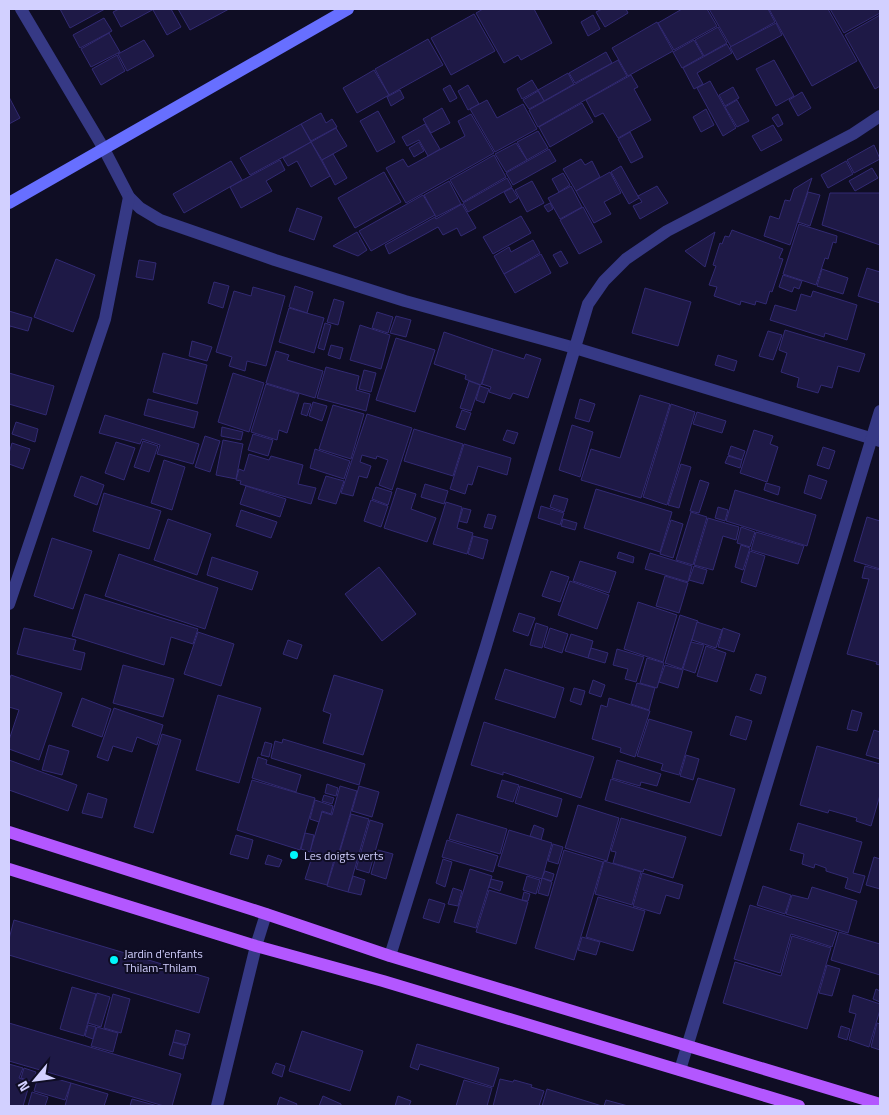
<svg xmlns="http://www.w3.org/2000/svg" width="889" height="1115" viewBox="0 0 889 1115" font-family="'Titillium Web',sans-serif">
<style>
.building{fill:#1e1946;stroke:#322a73}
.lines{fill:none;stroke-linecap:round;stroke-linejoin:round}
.street{stroke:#363985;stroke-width:12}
.secondary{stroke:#676fff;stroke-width:12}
.primary{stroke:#b357ff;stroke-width:12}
.poi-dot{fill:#00f6fb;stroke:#0f0d24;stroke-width:2}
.labels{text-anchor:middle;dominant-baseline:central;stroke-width:4;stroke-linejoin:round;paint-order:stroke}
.poi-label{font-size:12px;fill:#d2d0ff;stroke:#0f0d24;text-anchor:start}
</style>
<rect width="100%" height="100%" fill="#0f0d24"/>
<g class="building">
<path d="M60 9H105L70 28Z"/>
<path d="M119 9H154L121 27 113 12Z"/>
<path d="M155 9H171L181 27 167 35 153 10Z"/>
<path d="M178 9H229L190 30Z"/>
<path d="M483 9H534L552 43 521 60 518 55 504 63 476 13Z"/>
<path d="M602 9H626L628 13 605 27 596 12Z"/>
<path d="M682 9H707L717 26 674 50 658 23Z"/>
<path d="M709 9H768L775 22 731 47Z"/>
<path d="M769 9H828L857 61 812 86Z"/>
<path d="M830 9H880V13L844 33Z"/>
<path d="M474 14 495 51 451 75 431 38Z"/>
<path d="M593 15 600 29 588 36 581 22Z"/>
<path d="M880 15V86L875 89 845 35Z"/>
<path d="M104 18 112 31 80 48 73 35Z"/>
<path d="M657 22 673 51 628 76 612 48Z"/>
<path d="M776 23 782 35 737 60 730 47Z"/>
<path d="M718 27 727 43 704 56 695 40Z"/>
<path d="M109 33 120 52 91 67 81 49Z"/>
<path d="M428 39 443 65 389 95 375 69Z"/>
<path d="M144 40 154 56 127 71 118 54Z"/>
<path d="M694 40 703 56 682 68 673 52Z"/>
<path d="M727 44 732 53 697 73 703 84 694 89 683 68Z"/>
<path d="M606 52 612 63 575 83 569 73Z"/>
<path d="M117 55 125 71 101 85 92 69Z"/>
<path d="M618 60 627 76 538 127 529 110Z"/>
<path d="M774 60 794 96 776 106 756 69Z"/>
<path d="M374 70 389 95 357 113 343 88Z"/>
<path d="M568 73 574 84 544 101 538 90Z"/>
<path d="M631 75 638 87 634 89 651 120 618 138 603 113 595 117 586 100Z"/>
<path d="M532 80 538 90 522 99 517 89Z"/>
<path d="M710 81 736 128 723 136 697 88Z"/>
<path d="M450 85 457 98 450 102 443 89Z"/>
<path d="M468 85 479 104 468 110 458 91Z"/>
<path d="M733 87 739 98 725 106 719 95Z"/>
<path d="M400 90 404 98 391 106 387 97Z"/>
<path d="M538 91 544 101 529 109 523 100Z"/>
<path d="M802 92 811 108 798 116 789 100Z"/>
<path d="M9 97 20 118 9 124Z"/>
<path d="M487 100 497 118 523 104 537 129 495 152 470 109Z"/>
<path d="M737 100 749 121 737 127 725 107Z"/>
<path d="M582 103 593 122 550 147 539 127Z"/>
<path d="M442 108 450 123 431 133 423 119Z"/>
<path d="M706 109 714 125 701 132 693 117Z"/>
<path d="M378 111 395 142 377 152 360 121Z"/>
<path d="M321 113 326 123 332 119 337 127 311 141 301 124Z"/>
<path d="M471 114 494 153 406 203 386 168 403 159 408 167 465 136 458 121Z"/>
<path d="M778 114 783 124 778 127 772 118Z"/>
<path d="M301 124 311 142 250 175 240 158Z"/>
<path d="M425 124 440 149 428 156 419 140 407 146 402 137Z"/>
<path d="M773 125 782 140 761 151 752 136Z"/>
<path d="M336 128 347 146 322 160 311 142Z"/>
<path d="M538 131 548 148 527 160 517 142Z"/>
<path d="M630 132 643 157 631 163 618 139Z"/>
<path d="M311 142 330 176 311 187 297 161 288 166 283 158Z"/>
<path d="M419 142 424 151 414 157 409 148Z"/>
<path d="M516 143 527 160 506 172 495 154Z"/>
<path d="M874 145 880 159 854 173 847 160Z"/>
<path d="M549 149 556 161 513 185 506 173Z"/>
<path d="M333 154 347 178 335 185 322 160Z"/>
<path d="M494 155 506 177 463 202 450 180Z"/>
<path d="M581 159 585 165 592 161 600 177 576 191 563 169Z"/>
<path d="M280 160 285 170 266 181 272 191 241 208 230 187Z"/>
<path d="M231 161 242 180 184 213 173 194Z"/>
<path d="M846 161 853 174 828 188 821 175Z"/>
<path d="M621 166 639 198 629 204 611 172Z"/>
<path d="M872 168 878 178 855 191 849 181Z"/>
<path d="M384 172 401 202 355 228 338 198Z"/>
<path d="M610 172 621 193 604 202 611 214 594 223 576 191Z"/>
<path d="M563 173 570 185 559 192 552 179Z"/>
<path d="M507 178 512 187 468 212 463 203Z"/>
<path d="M812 178 790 245 764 236 770 216 779 219 785 200 790 201 794 189Z"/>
<path d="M449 181 461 204 436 217 424 195Z"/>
<path d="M532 181 544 203 527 212 515 190Z"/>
<path d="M571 186 582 207 560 219 548 198Z"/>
<path d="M657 186 668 203 640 219 633 206 642 202 638 196Z"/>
<path d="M512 188 518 198 510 203 504 192Z"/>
<path d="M808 192 820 195 810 226 798 222Z"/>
<path d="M830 193H880V245L822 225Z"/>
<path d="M423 195 435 215 371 251 359 231Z"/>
<path d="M550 203 553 209 548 212 544 206Z"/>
<path d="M462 204 476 228 461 236 457 228 443 235 438 227 389 254 385 245 435 217 436 219Z"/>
<path d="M583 207 602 242 579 254 560 220Z"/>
<path d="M297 208 322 217 314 240 289 231Z"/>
<path d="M521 216 531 233 493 254 483 237Z"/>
<path d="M799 224 837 236 836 243 833 242 828 259 825 258 816 285 783 274Z"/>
<path d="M732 230 783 249 779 258 783 259 772 292 770 291 766 304 756 301 755 305 741 301 740 305 714 296 717 287 709 285 716 266 713 265 720 243 722 244 725 236 729 237Z"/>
<path d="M357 232 367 250 358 256 333 246Z"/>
<path d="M715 232 705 267 685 251Z"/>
<path d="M533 240 540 253 504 274 494 256 509 247 511 252Z"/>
<path d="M561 251 568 263 560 267 553 255Z"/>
<path d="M541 254 551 273 515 293 504 274Z"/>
<path d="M56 259 95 275 73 332 34 317Z"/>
<path d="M139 260 156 263 153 280 136 277Z"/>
<path d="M867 268 880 272V303L858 296Z"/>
<path d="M822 269 848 278 843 294 817 286Z"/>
<path d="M783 275 802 281 799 289 794 287 792 292 779 287Z"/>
<path d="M214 282 229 286 223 308 208 303Z"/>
<path d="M295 286 313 292 307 313 289 307Z"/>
<path d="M253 287 285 296 266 366 247 361 245 371 229 366 232 357 216 352 234 291 251 296Z"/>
<path d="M645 288 691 302 678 346 632 333Z"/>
<path d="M813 291 857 305 847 340 825 333 824 337 770 320 775 305 796 311 801 294 811 297Z"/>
<path d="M334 299 344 302 338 325 327 322Z"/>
<path d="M289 308 324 318 314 353 279 342Z"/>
<path d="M9 311 32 318 28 331 10 326 9 331Z"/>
<path d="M377 312 393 317 388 333 372 328Z"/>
<path d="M396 316 411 320 406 337 390 333Z"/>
<path d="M325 323 331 325 324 350 318 348Z"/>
<path d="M360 325 390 335 381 369 350 360Z"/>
<path d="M785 330 865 354 859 372 838 366 832 388 821 385 818 393 797 387 799 378 781 372 787 353 779 350Z"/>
<path d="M768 331 782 335 773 360 759 356Z"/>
<path d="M444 332 493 349 481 385 465 379 466 375 434 364Z"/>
<path d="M396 338 435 350 415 412 376 400Z"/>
<path d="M192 341 212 347 207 361 189 356Z"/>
<path d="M331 345 343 348 340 359 328 355Z"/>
<path d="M493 349 524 359 526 354 541 359 528 398 513 393 510 399 489 392 491 387 482 384Z"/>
<path d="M276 351 289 355 287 360 323 371 315 398 266 383Z"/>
<path d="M163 353 207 365 197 404 153 392Z"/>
<path d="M718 355 737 361 734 371 715 365Z"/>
<path d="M326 367 359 376 356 390 370 394 366 411 317 398Z"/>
<path d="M364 370 376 373 371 392 359 389Z"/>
<path d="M9 373 54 386 46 415 9 404Z"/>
<path d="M233 373 264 383 249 432 218 422Z"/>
<path d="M469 381 480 385 471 411 460 408Z"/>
<path d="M266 384 299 394 287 433 279 430 277 440 251 432Z"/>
<path d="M480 386 489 389 484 403 476 400Z"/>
<path d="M640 395 670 404 641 498 581 480 591 449 620 458Z"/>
<path d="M148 399 198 412 194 428 144 415Z"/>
<path d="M580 399 595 404 589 422 575 418Z"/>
<path d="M313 402 327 406 322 421 309 416Z"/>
<path d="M304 403 311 404 307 416 301 414Z"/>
<path d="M671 404 695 412 667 505 643 497Z"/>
<path d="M333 405 364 414 351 459 319 449Z"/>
<path d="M462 410 471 413 465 430 456 427Z"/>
<path d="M697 412 726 421 722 433 693 424Z"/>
<path d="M367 414 412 428 392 490 379 485 388 460 377 456 376 459 362 455 360 462 371 466 367 478 359 476 353 496 341 493Z"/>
<path d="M105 415 199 444 193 464 157 454 160 445 142 439 140 444 99 433Z"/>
<path d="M16 422 38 429 35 442 12 434Z"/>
<path d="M572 425 593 432 580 477 559 470Z"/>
<path d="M222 427 243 432 241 440 221 436Z"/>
<path d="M414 429 463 444 453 476 404 461Z"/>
<path d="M507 430 518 433 514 444 503 440Z"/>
<path d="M754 430 773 436 770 444 778 447 767 482 740 473Z"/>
<path d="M253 434 273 440 268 456 248 450Z"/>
<path d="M205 436 220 441 210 472 195 467Z"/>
<path d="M223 440 243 444 236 479 216 475Z"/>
<path d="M143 441 158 446 149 472 134 467Z"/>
<path d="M116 442 135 448 124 480 105 473Z"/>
<path d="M12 443 30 449 23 469 9 464V453Z"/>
<path d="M464 444 511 458 507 475 478 466 472 485 468 484 465 494 450 489Z"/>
<path d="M731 446 745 451 742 460 728 455Z"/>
<path d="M823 447 835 451 829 469 817 465Z"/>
<path d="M315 449 350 461 344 479 310 468Z"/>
<path d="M249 454 269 460 271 456 303 465 298 484 316 488 311 504 240 484 241 481 236 480 239 469 244 471Z"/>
<path d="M728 456 742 460 740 468 725 463Z"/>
<path d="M164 460 185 467 172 510 151 503Z"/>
<path d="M681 464 691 467 679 508 668 505Z"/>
<path d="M809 475 827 481 821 499 804 493Z"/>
<path d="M81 476 104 485 97 505 74 496Z"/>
<path d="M326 476 344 481 336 504 318 499Z"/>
<path d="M700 480 709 483 699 513 690 511Z"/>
<path d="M766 483 780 487 778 495 764 490Z"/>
<path d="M425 484 448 491 444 504 421 497Z"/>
<path d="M246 486 286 499 280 517 240 504Z"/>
<path d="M376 487 392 492 388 505 372 499Z"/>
<path d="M397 488 416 494 411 509 436 518 427 542 384 528Z"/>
<path d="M596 489 672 512 660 552 584 528Z"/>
<path d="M735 490 816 515 807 546 726 521Z"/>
<path d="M104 493 161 511 149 549 93 531Z"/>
<path d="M554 495 568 499 564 512 550 507Z"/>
<path d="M371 500 388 506 381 527 364 521Z"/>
<path d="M446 502 462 507 457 528 473 533 467 554 433 544Z"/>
<path d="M541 506 564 513 560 525 538 518Z"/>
<path d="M718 507 728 510 725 521 715 518Z"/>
<path d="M463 508 471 510 467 523 459 521Z"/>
<path d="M241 510 277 522 271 538 236 526Z"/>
<path d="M691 512 707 517 693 565 676 560Z"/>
<path d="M488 514 496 516 492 529 484 527Z"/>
<path d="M867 517 880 521V569L854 561Z"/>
<path d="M708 518 739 527 736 540 723 536 713 570 694 565Z"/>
<path d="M168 519 211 534 197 575 154 560Z"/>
<path d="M563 519 577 523 575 530 561 526Z"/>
<path d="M671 520 683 524 673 558 660 554Z"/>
<path d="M741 527 755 532 750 547 737 543Z"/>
<path d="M756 532 804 546 798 564 751 550Z"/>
<path d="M473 536 488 540 483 559 468 554Z"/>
<path d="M52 538 92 551 73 609 34 596Z"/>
<path d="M741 545 750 548 743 570 735 567Z"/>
<path d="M750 551 765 556 756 587 741 582Z"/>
<path d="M619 552 634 557 633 563 617 558Z"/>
<path d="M650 553 692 566 688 582 645 569Z"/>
<path d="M119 554 218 588 205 629 105 596Z"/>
<path d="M212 557 258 572 252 590 207 575Z"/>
<path d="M580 561 616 572 609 593 573 581Z"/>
<path d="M694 566 707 570 703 584 689 580Z"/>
<path d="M865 566 880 570V665L876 664 877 662 847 654 869 579 862 578Z"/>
<path d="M379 567 416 614 382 641 345 594Z"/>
<path d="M551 571 569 577 560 602 542 596Z"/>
<path d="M665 576 688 583 679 613 656 606Z"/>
<path d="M570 581 609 595 597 629 558 615Z"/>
<path d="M85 594 198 629 193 644 171 637 164 665 72 636Z"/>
<path d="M638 602 677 615 663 662 624 649Z"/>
<path d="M519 613 535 618 528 636 513 631Z"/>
<path d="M680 615 698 621 682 669 665 663Z"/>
<path d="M697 622 722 630 716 648 692 640Z"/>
<path d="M536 623 548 627 542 648 530 645Z"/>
<path d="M24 628 76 640 73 650 85 653 81 670 17 654Z"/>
<path d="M550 628 568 634 562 653 544 647Z"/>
<path d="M723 628 740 634 734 652 718 647Z"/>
<path d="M198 632 234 644 221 686 184 674Z"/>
<path d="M571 634 593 641 588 658 565 651Z"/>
<path d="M288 640 302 645 297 659 283 654Z"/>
<path d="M691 642 704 645 695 673 683 669Z"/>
<path d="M706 646 726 653 717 682 697 676Z"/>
<path d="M591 648 608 653 605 663 588 658Z"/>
<path d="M617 649 644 657 636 682 625 679 628 669 613 665Z"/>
<path d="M647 658 664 663 657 688 640 683Z"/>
<path d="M123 665 174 679 163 717 113 703Z"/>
<path d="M665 665 683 670 678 688 659 682Z"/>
<path d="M505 669 564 688 555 718 495 699Z"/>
<path d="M756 674 766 677 761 694 750 690Z"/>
<path d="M11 675 62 693 39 760 9 749V740L19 710 9 707V681Z"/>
<path d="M334 675 383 690 363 755 323 743 331 714 323 711Z"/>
<path d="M593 680 605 685 601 697 589 693Z"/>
<path d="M637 683 655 688 649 710 631 704Z"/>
<path d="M574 688 585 691 581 705 570 701Z"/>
<path d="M218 695 261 708 239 783 196 770Z"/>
<path d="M82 698 111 709 102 737 72 726Z"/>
<path d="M609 698 650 711 635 757 620 752 621 748 592 739 601 705 607 707Z"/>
<path d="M114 708 163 725 157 745 137 737 132 752 113 746 108 761 97 757Z"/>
<path d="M852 710 862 713 857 731 847 729Z"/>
<path d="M736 716 752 721 746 740 730 735Z"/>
<path d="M649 719 692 732 679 775 661 770 663 764 637 756Z"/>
<path d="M484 722 594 757 581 798 503 772V775L471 765Z"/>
<path d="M874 730 880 732V759L866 755Z"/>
<path d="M162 734 181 740 153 833 134 827Z"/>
<path d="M283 739 365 764 359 785 271 758 275 741 282 743Z"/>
<path d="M265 742 272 744 269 757 261 755Z"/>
<path d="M49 745 69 751 62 775 42 770Z"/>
<path d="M817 746 880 764V795L871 826 856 821 857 818 829 810 828 813 800 805Z"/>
<path d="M686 755 699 759 693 780 680 776Z"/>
<path d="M258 757 267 760 266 764 301 775 296 792 252 778Z"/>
<path d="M9 760 77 785 68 811 9 790Z"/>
<path d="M617 760 661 774 657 786 641 782 640 786 612 778Z"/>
<path d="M698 778 735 789 721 836 605 800 611 779 690 803Z"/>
<path d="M252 780 315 798 300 850 237 830Z"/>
<path d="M502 780 519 785 513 802 497 797Z"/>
<path d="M327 784 338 788 336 796 325 793Z"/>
<path d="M340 786 357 791 337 859 310 851 322 812 332 815Z"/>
<path d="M359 786 379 792 372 817 352 811Z"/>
<path d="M520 786 562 799 557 817 515 803Z"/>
<path d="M88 793 107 799 102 818 82 813Z"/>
<path d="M324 795 334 798 332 804 322 801Z"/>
<path d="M315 800 333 806 331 814 322 811 319 822 310 819Z"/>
<path d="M578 805 619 818 607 861 565 848Z"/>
<path d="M351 814 369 819 348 892 327 886 335 860 337 861Z"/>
<path d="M457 814 507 829 500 854 449 839Z"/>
<path d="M621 818 686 837 673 878 644 869 643 872 613 863 616 852 611 851Z"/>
<path d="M370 820 383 824 369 873 356 869Z"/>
<path d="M798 823 862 842 853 873 865 876 860 893 845 888 848 878 826 871V868L815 864 814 868 802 864 804 854 790 850Z"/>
<path d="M534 825 544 829 541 840 530 836Z"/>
<path d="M509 830 552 843 542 879 498 866Z"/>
<path d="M305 833 314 835 310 852 301 849Z"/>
<path d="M236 835 253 840 248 859 230 854Z"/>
<path d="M447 840 498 856 493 872 442 857Z"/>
<path d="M553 844 563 847 558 864 548 861Z"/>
<path d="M378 850 393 854 386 879 371 874Z"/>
<path d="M564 850 603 862 574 960 535 948Z"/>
<path d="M313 854 334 860 327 885 305 879Z"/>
<path d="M268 855 282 860 279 867 265 864Z"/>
<path d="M874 857 880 859V889L866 885Z"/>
<path d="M443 859 452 862 445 887 436 883Z"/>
<path d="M604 861 641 872 632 905 595 894Z"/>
<path d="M470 869 492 876 476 928 454 922Z"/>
<path d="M545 871 554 874 552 881 542 878Z"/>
<path d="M642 873 683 885 679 899 666 895 660 914 633 906Z"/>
<path d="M353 876 365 880 361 895 348 892Z"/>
<path d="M527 876 540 880 536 894 523 890Z"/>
<path d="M542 878 552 882 548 896 538 893Z"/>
<path d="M491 879 503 882 500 891 489 887Z"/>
<path d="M763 886 791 895 785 914 757 905Z"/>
<path d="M812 887 857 901 848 933 786 914 792 895 808 899Z"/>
<path d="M453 888 462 891 458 906 448 904Z"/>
<path d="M489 890 528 902 516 944 476 932Z"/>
<path d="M524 892 530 894 528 901 522 900Z"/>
<path d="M598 897 645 911 633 951 586 937Z"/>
<path d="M429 899 445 904 439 923 423 918Z"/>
<path d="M750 905 837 932 832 947 791 934 780 973 734 959Z"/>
<path d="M14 920 209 978 199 1013 9 955V939Z"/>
<path d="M839 932 880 944V975L831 960Z"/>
<path d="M792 936 831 948 807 1029 723 1003 735 962 781 976Z"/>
<path d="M582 937 600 942 596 955 578 950Z"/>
<path d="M827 965 840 969 832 996 819 993Z"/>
<path d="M72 987 96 994 84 1036 60 1029Z"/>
<path d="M876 989 880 991V1002L873 999Z"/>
<path d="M97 993 110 997 101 1027 88 1023Z"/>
<path d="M113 994 130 999 121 1033 104 1028Z"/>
<path d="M853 995 880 1004V1010L869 1047 849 1040 856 1014 849 1012Z"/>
<path d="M9 1023 181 1074 172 1106H164L9 1061Z"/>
<path d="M877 1023 880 1024V1050L871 1047Z"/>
<path d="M88 1025 96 1027 93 1039 85 1036Z"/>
<path d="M841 1026 850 1029 847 1040 838 1037Z"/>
<path d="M97 1027 118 1033 113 1052 91 1046Z"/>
<path d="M176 1030 190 1034 187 1045 173 1042Z"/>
<path d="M302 1031 363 1051 350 1091 289 1071Z"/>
<path d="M173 1042 186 1046 183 1059 169 1055Z"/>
<path d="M417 1044 499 1068 493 1087 420 1064 418 1070 410 1067Z"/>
<path d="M276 1063 285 1066 282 1077 272 1073Z"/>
<path d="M9 1064 23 1068 19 1078 30 1082 23 1106H9Z"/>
<path d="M24 1068 36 1072 33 1082 21 1078Z"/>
<path d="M39 1074 71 1083 65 1100 34 1091Z"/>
<path d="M500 1079 513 1082 514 1080 532 1085 531 1087 544 1091 539 1106H493Z"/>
<path d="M464 1080 492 1088 487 1106H456Z"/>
<path d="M71 1083 108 1094 104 1106H65Z"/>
<path d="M547 1089 602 1106H542Z"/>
<path d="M32 1092 48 1097 45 1106H28Z"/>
<path d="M323 1096 341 1104V1106H319Z"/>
<path d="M398 1096 411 1101 409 1106H395Z"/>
<path d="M280 1097 297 1104 296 1106H277Z"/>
<path d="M132 1099 158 1106H130Z"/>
<path d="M606 1100 628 1106H604Z"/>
</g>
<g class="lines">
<g class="street">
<path d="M21 9 104 149 129 197 140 208 160 220 275 260 405 301 575 348 880 441"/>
<path d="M9 604 105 319 129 197"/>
<path d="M390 956 486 646 588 304 604 281 626 259 667 231 853 134 880 116"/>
<path d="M680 1070 880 411"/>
<path d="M217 1106 256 946 266 914"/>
</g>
<path class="secondary" d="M9 203 348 9"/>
<g class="primary">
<path d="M9 832 266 914 390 956 880 1104"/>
<path d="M9 869 256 946 383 981 799 1106"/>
</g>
</g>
<g class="poi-dot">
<circle cx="294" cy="855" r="5"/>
<circle cx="114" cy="960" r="5"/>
</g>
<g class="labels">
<g class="poi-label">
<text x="304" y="855">Les doigts verts</text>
<text x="124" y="953">Jardin d'enfants<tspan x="124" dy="14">Thilam-Thilam</tspan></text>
</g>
</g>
<rect width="889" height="1115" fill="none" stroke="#d2d0ff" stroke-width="20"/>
<g transform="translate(35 1080) rotate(241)" stroke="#0f0d24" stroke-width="4" paint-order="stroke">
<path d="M0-4L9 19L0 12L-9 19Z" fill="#d2d0ff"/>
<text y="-8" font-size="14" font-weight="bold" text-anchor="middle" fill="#d2d0ff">N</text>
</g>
</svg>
